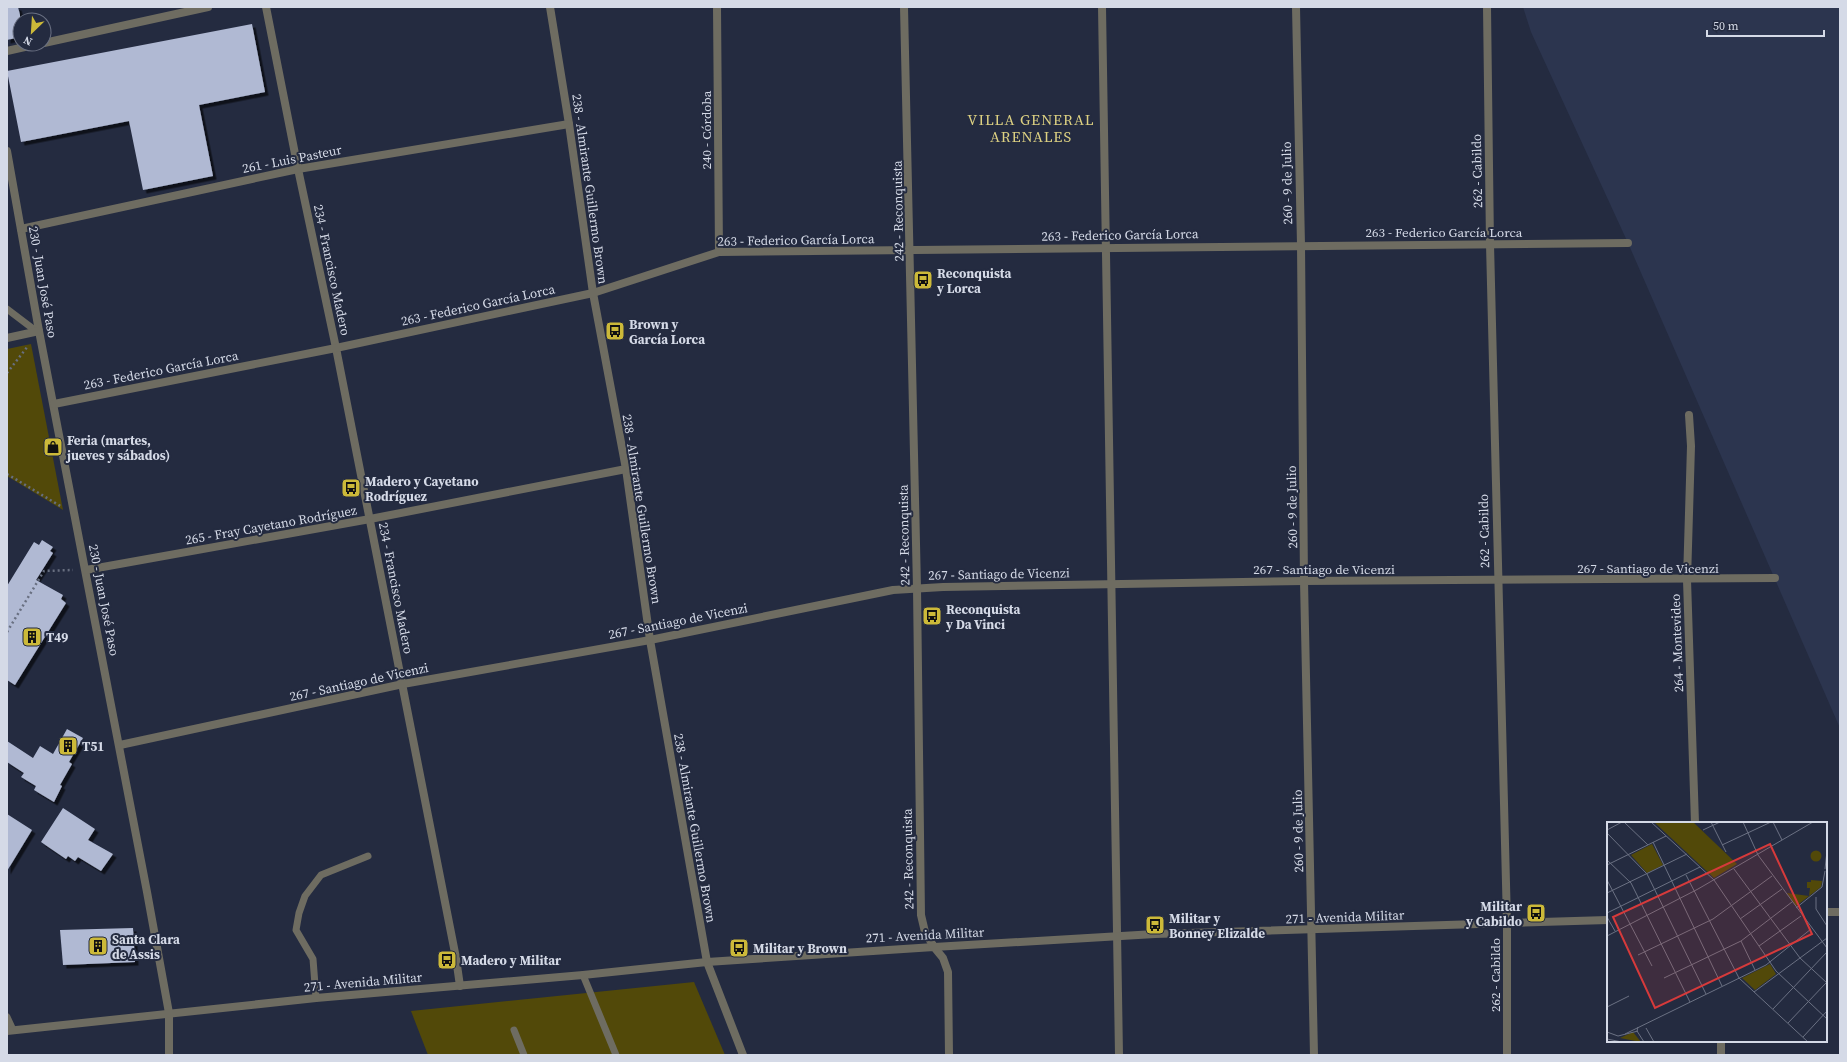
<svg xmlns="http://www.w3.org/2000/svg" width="1847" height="1062" viewBox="0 0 1847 1062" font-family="'Source Serif 4',serif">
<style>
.built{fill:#2c354f}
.green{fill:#524909}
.building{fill:#b0b9d3;filter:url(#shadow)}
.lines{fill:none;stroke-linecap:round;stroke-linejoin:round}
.path{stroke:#686f80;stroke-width:2.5;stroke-dasharray:2 3;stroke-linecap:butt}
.service{stroke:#6e6c61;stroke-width:7}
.minor{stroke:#6e6c61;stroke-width:8}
.tertiary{stroke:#6e6c61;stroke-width:8}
.labels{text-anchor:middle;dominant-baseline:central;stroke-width:4;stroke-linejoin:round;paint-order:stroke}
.street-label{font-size:13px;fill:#d5dae7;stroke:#242b40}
.poi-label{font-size:13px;font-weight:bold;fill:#d5dae7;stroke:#242b40;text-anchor:start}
.quarter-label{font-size:15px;letter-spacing:1px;fill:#ddd182;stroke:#242b40}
.inset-road{fill:none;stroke:#6b7183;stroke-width:1}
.view{fill:#d63a3b;fill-opacity:0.15;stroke:#d63a3b;stroke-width:2}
.inset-edge{fill:none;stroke:#d5dae7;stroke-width:2}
</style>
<defs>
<filter id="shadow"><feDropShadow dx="3.5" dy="3.5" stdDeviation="0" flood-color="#0009"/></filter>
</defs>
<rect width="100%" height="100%" fill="#242b40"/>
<path class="built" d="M1523 7H1840V728L1628 243 1531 32Z"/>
<g class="green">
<path d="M31 344 63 510 7 476V349Z"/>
<path d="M694 982 725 1055H428L411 1011Z"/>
</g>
<g class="building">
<path d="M7 7H18L20 15V37L7 40Z"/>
<path d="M252 24 265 92 199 105 213 176 143 190 129 121 21 142 7 71Z"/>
<path d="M42 540 53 547 50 551 53 553 36 580 63 595 61 599 66 603 15 685 7 680V586L34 542 39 545Z"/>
<path d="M67 729 83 738 69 762 72 764 60 785 62 786 54 802 34 790 36 786 21 777 24 773 7 762V741L33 758 40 746 53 754Z"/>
<path d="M63 808 95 829 88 840 113 854 101 871 78 857 75 861 68 856 66 859 41 842Z"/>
<path d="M7 814 32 830 7 871Z"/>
<path d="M133 928 135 962 63 965 60 930Z"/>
</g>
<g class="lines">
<g class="path">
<path d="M7 373 28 346"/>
<path d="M7 474 62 507"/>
<path d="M7 632 44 571 73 570"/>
</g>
<g class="service">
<path d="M7 309 36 331"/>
<path d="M583 975 616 1055"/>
<path d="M316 998 313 959 296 930 299 913 305 896 321 875 368 856"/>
<path d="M7 1017 13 1030"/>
<path d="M514 1030 524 1055"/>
</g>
<g class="minor">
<path d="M266 7 298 169 336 348 456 958 460 986"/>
<path d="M550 7 569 124 593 293 626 469 650 640 707 962 743 1055"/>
<path d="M717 7 719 252"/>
<path d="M1102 7 1119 1055"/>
<path d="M1296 7 1301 245 1304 581 1314 1055"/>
<path d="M1487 7 1490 244 1507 923V1055"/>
<path d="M44 43 208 7"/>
<path d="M7 51 38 44"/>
<path d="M7 151 39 331 147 892 169 1013V1055"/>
<path d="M21 229 298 169 569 124"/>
<path d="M7 338 39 331"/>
<path d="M54 404 336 348 593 293 719 252 1628 243"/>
<path d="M1689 415 1691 446 1687 580 1695 823"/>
<path d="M86 570 370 519 626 469"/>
<path d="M120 745 403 684 650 640 893 590 943 587 1304 581 1775 578"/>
<path d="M7 1031 316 998 583 975 707 962 934 947 943 958 948 972 949 1055"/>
<path d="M1721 1041V1055"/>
</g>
<g class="tertiary">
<path d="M904 7 917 588 921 915 925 932 934 947 1155 934 1608 920"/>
<path d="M1826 912H1840"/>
</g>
</g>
<defs>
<g id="bus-square" transform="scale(1)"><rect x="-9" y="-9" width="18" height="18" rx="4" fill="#ccb939" stroke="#242b40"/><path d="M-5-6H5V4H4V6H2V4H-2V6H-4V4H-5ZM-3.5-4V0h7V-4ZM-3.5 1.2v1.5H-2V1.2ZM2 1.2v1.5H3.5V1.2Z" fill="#111"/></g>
<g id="shop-square" transform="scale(1)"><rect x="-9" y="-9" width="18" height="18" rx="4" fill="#ccb939" stroke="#242b40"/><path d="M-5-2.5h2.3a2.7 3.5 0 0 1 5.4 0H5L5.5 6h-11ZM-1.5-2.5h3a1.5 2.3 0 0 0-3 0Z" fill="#111"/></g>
<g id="building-square" transform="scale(1)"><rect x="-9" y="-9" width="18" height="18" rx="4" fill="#ccb939" stroke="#242b40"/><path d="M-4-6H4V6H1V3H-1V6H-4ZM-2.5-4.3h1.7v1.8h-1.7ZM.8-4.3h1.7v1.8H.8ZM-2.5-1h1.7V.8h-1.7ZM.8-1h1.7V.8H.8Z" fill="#111"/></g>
</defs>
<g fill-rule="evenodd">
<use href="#bus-square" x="923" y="280"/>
<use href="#bus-square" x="615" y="331"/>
<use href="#shop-square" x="53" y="447"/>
<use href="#bus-square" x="351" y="488"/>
<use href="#bus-square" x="932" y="616"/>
<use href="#building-square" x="32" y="637"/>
<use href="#building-square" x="68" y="746"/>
<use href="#bus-square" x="1536" y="913"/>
<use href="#bus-square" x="1155" y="925"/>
<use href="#building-square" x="98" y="946"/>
<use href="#bus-square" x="739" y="948"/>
<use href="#bus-square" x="447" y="960"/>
</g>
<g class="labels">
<g class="street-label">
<text transform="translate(706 130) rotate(-90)">240 - Córdoba</text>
<text transform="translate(292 159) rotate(-11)">261 - Luis Pasteur</text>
<text transform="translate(1477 171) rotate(-91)">262 - Cabildo</text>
<text transform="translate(1287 183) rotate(-91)">260 - 9 de Julio</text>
<text transform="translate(590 189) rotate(82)">238 - Almirante Guillermo Brown</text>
<text transform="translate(898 211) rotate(-91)">242 - Reconquista</text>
<text x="1444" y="232">263 - Federico García Lorca</text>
<text transform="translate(1120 235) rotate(-1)">263 - Federico García Lorca</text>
<text transform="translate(796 240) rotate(-1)">263 - Federico García Lorca</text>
<text transform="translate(332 270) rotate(78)">234 - Francisco Madero</text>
<text transform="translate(43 282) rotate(80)">230 - Juan José Paso</text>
<text transform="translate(478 305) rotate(-12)">263 - Federico García Lorca</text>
<text transform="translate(161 370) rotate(-11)">263 - Federico García Lorca</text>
<text transform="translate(1292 507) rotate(-91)">260 - 9 de Julio</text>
<text transform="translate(642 509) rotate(81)">238 - Almirante Guillermo Brown</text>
<text transform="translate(271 525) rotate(-10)">265 - Fray Cayetano Rodríguez</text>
<text transform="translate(1484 531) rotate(-91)">262 - Cabildo</text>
<text transform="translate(904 535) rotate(-91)">242 - Reconquista</text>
<text x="1648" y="568">267 - Santiago de Vicenzi</text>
<text x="1324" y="569">267 - Santiago de Vicenzi</text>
<text transform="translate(999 574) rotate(-1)">267 - Santiago de Vicenzi</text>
<text transform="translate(396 588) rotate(79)">234 - Francisco Madero</text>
<text transform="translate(104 600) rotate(79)">230 - Juan José Paso</text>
<text transform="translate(678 621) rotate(-11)">267 - Santiago de Vicenzi</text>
<text transform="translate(1677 643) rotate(-92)">264 - Montevideo</text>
<text transform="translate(359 682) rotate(-12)">267 - Santiago de Vicenzi</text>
<text transform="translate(695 828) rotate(80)">238 - Almirante Guillermo Brown</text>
<text transform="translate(1298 831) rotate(-91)">260 - 9 de Julio</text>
<text transform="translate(908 859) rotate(-91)">242 - Reconquista</text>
<text transform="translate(1345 917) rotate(-2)">271 - Avenida Militar</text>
<text transform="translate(925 935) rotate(-3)">271 - Avenida Militar</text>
<text transform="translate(1495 975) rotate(-90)">262 - Cabildo</text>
<text transform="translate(363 982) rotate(-5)">271 - Avenida Militar</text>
</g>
<g class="poi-label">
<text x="937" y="273">Reconquista<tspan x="937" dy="15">y Lorca</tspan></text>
<text x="629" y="324">Brown y<tspan x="629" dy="15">García Lorca</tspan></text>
<text x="67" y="440">Feria (martes,<tspan x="67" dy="15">jueves y sábados)</tspan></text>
<text x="365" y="481">Madero y Cayetano<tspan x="365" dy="15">Rodríguez</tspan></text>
<text x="946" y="609">Reconquista<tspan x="946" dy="15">y Da Vinci</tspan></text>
<text x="46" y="637">T49</text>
<text x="82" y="746">T51</text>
<text x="1522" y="906" text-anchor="end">Militar<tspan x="1522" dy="15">y Cabildo</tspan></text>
<text x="1169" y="918">Militar y<tspan x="1169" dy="15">Bonney Elizalde</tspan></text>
<text x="112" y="939">Santa Clara<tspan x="112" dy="15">de Assis</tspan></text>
<text x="753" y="948">Militar y Brown</text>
<text x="461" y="960">Madero y Militar</text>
</g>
<g class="quarter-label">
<text x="1031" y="119">VILLA GENERAL<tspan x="1031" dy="17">ARENALES</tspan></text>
</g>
</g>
<g transform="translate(1607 822)">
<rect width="220" height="220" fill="#242b40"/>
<path d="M47 0H86L130 42 107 56ZM45 22 56 43 40 51 24 33ZM203.5 34a5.5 5.5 0 1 1 11 0a5.5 5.5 0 1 1-11 0ZM204 58 215 59 214 65 189 84 180 71 202 74 203 66H200V60H204ZM163 142 169 152 148 168 135 156ZM26 210 34 220 13 216Z" fill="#524909"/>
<path class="inset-road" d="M17 0 41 23M44 0 107 58 169 149 220 197M104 0 119 30M136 0 151 33 220 126M166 0 175 18M0 8 15 0M96 8 113 0M0 11 40 52 99 172M46 20 115 164M115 23 164 0M0 38 24 61 83 180M0 43 59 14M127 47 193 136 220 161M218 47 220 29M79 53 132 156 201 220M0 58 45 144M0 71 80 32M209 75V87L220 104M189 86 215 65 218 49M0 91 93 45M0 95 8 109M133 97 175 67M0 114 91 67 206 0M134 119 148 148M152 124 194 94M31 133 106 97 165 54M57 156 134 119 185 80M147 170 220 116M0 185 22 174M166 187 220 130M181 201 219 161M31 205 30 209 37 220M39 206 47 220M0 210 11 214 31 209M18 212 159 143 204 107M196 215 220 189M0 217 15 220"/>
<path class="view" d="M163 22 205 112 48 186 6 95Z"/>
<rect width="220" height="220" class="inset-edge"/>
</g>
<rect width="1847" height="1062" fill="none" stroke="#d5dae7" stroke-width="16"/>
<g transform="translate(32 32) rotate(205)"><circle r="19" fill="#242b40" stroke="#6b7183"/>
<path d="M0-3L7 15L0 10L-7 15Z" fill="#ccb939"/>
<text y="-6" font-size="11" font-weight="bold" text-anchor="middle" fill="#d5dae7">N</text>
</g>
<path d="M1707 30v6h117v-6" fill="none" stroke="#d5dae7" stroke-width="2"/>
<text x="1713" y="30" font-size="12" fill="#d5dae7" stroke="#242b40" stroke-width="3" paint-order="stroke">50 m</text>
</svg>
